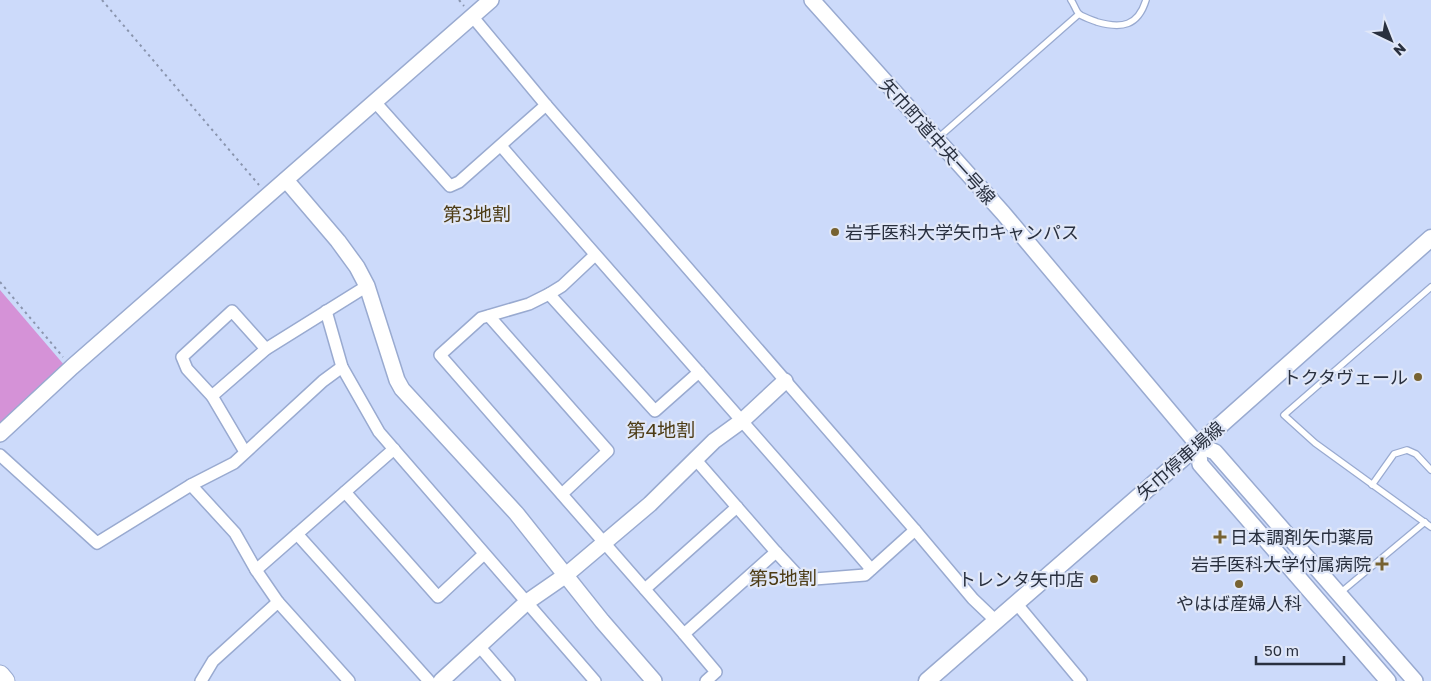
<svg xmlns="http://www.w3.org/2000/svg" width="1431" height="681" viewBox="0 0 1431 681" font-family="'Golos Text','Noto Sans JP',sans-serif">
<style>
.green{fill:#d592d7}
.lines{fill:none;stroke-linecap:round;stroke-linejoin:round}
.service-casing{stroke:#99aad0;stroke-width:8}
.minor-casing{stroke:#99aad0;stroke-width:14}
.tertiary-casing{stroke:#99aad0;stroke-width:18}
.secondary-casing{stroke:#99aad0;stroke-width:19}
.trunk-casing{stroke:#99aad0;stroke-width:21}
.path{stroke:#8a95ae;stroke-width:2;stroke-dasharray:2.5 4;stroke-linecap:butt}
.service{stroke:#fff;stroke-width:5.5}
.minor{stroke:#fff;stroke-width:11}
.tertiary{stroke:#fff;stroke-width:15}
.secondary{stroke:#fff;stroke-width:16}
.trunk{stroke:#fff;stroke-width:19}
.poi-dot{fill:#776231;stroke:#e0e7f8;stroke-width:2}
.labels{text-anchor:middle;dominant-baseline:central;stroke-width:4.5;stroke-linejoin:round;paint-order:stroke}
.street-label{font-size:18px;fill:#29303f;stroke:#e0e7f8}
.poi-label{font-size:18px;fill:#29303f;stroke:#e0e7f8;text-anchor:end}
.neighbourhood-label{font-size:19px;fill:#4d3c15;stroke:#e0e7f8}
</style>
<rect width="100%" height="100%" fill="#ccdafa"/>
<path class="green" d="M0 290 65 366 0 431Z"/>
<g class="lines">
<g class="service-casing">
<g id="service">
<path d="M1071 0C1074 4 1076 11 1079 14 1083 17 1092 20 1097 22 1122 29 1138 26 1146 0"/>
<path d="M938 138 1079 14"/>
<path d="M1431 287 1284 415 1315 443 1431 527"/>
<path d="M1372 485 1394 454 1407 450 1416 454 1431 470"/>
<path d="M1340 593 1425 522"/>
</g>
</g>
<g class="minor-casing">
<g id="minor">
<path d="M472 16 546 105 915 530 973 599 995 620"/>
<path d="M375 102 450 186 459 182 546 105"/>
<path d="M501 146C623 288 749 427 871 569"/>
<path d="M595 255 562 286 549 294 529 304 481 318 440 355 684 634 776 552"/>
<path d="M549 294 655 411 699 372"/>
<path d="M326 311 342 367 379 432 595 681"/>
<path d="M489 316 608 451 562 494"/>
<path d="M212 396 266 349 367 286"/>
<path d="M245 452 212 396 187 369 182 357 232 311 266 349"/>
<path d="M0 455 97 543 191 485 234 463 323 381 342 367"/>
<path d="M696 460 776 552 802 580 865 575 915 530"/>
<path d="M191 485 235 533 256 570 394 449"/>
<path d="M345 492 438 597 484 554"/>
<path d="M297 534 429 681"/>
<path d="M256 570 278 602"/>
<path d="M645 589 737 507"/>
<path d="M1016 603 1081 681"/>
<path d="M684 634 716 672 706 681"/>
<path d="M479 646 509 681"/>
<path d="M201 681 213 661 278 602 349 681"/>
</g>
</g>
<g class="tertiary-casing">
<g id="tertiary">
<path d="M812 0 1003 213 1198 445 1215 452 1415 681"/>
<path d="M286 180 338 241 357 267 367 286 397 380 402 389 516 513 602 621 654 681"/>
<path d="M0 434 72 367 491 0"/>
<path d="M1198 445 1200 464 1388 681"/>
<path d="M441 681 527 602 566 575 650 504 714 441 743 420 785 381"/>
</g>
</g>
<g class="secondary-casing">
<path id="secondary" d="M927 681 1198 445 1431 238"/>
</g>
<g class="trunk-casing">
<path id="trunk" d="M0 675 5 681"/>
</g>
<g class="path">
<path d="M102 0 259 185"/>
<path d="M459 0 464 6"/>
<path d="M0 282 63 357"/>
</g>
<use href="#service" class="service"/>
<use href="#minor" class="minor"/>
<use href="#tertiary" class="tertiary"/>
<use href="#secondary" class="secondary"/>
<use href="#trunk" class="trunk"/>
</g>
<g class="poi-dot">
<circle cx="835" cy="232" r="5"/>
<circle cx="1418" cy="377" r="5"/>
<path d="M1217.5 529.5h5v5h5v5h-5v5h-5v-5h-5v-5h5z"/>
<path d="M1379.5 556.5h5v5h5v5h-5v5h-5v-5h-5v-5h5z"/>
<circle cx="1094" cy="579" r="5"/>
<circle cx="1239" cy="584" r="5"/>
</g>
<g class="labels">
<g class="street-label">
<text transform="translate(938 141) rotate(48)">矢巾町道中央一号線</text>
<text transform="translate(1180 460) rotate(-41)">矢巾停車場線</text>
</g>
<g class="poi-label">
<text x="845" y="232" text-anchor="start">岩手医科大学矢巾キャンパス</text>
<text x="1408" y="377">トクタヴェール</text>
<text x="1230" y="537" text-anchor="start">日本調剤矢巾薬局</text>
<text x="1371" y="564">岩手医科大学付属病院</text>
<text x="1084" y="579">トレンタ矢巾店</text>
<text x="1239" y="603" text-anchor="middle">やはば産婦人科</text>
</g>
<g class="neighbourhood-label">
<text x="477" y="213">第3地割</text>
<text x="661" y="429">第4地割</text>
<text x="783" y="577">第5地割</text>
</g>
</g>
<g transform="translate(1391 40) rotate(137)" stroke="#e0e7f8" stroke-width="4" paint-order="stroke">
<path d="M0-4L9 19L0 12L-9 19Z" fill="#29303f"/>
<text y="-8" font-size="14" font-weight="bold" text-anchor="middle" fill="#29303f">N</text>
</g>
<path d="M1256 656v8h88v-8" fill="none" stroke="#29303f" stroke-width="2.5"/>
<text x="1264" y="656" font-size="15" fill="#29303f" stroke="#e0e7f8" stroke-width="4" paint-order="stroke">50 m</text>
</svg>
